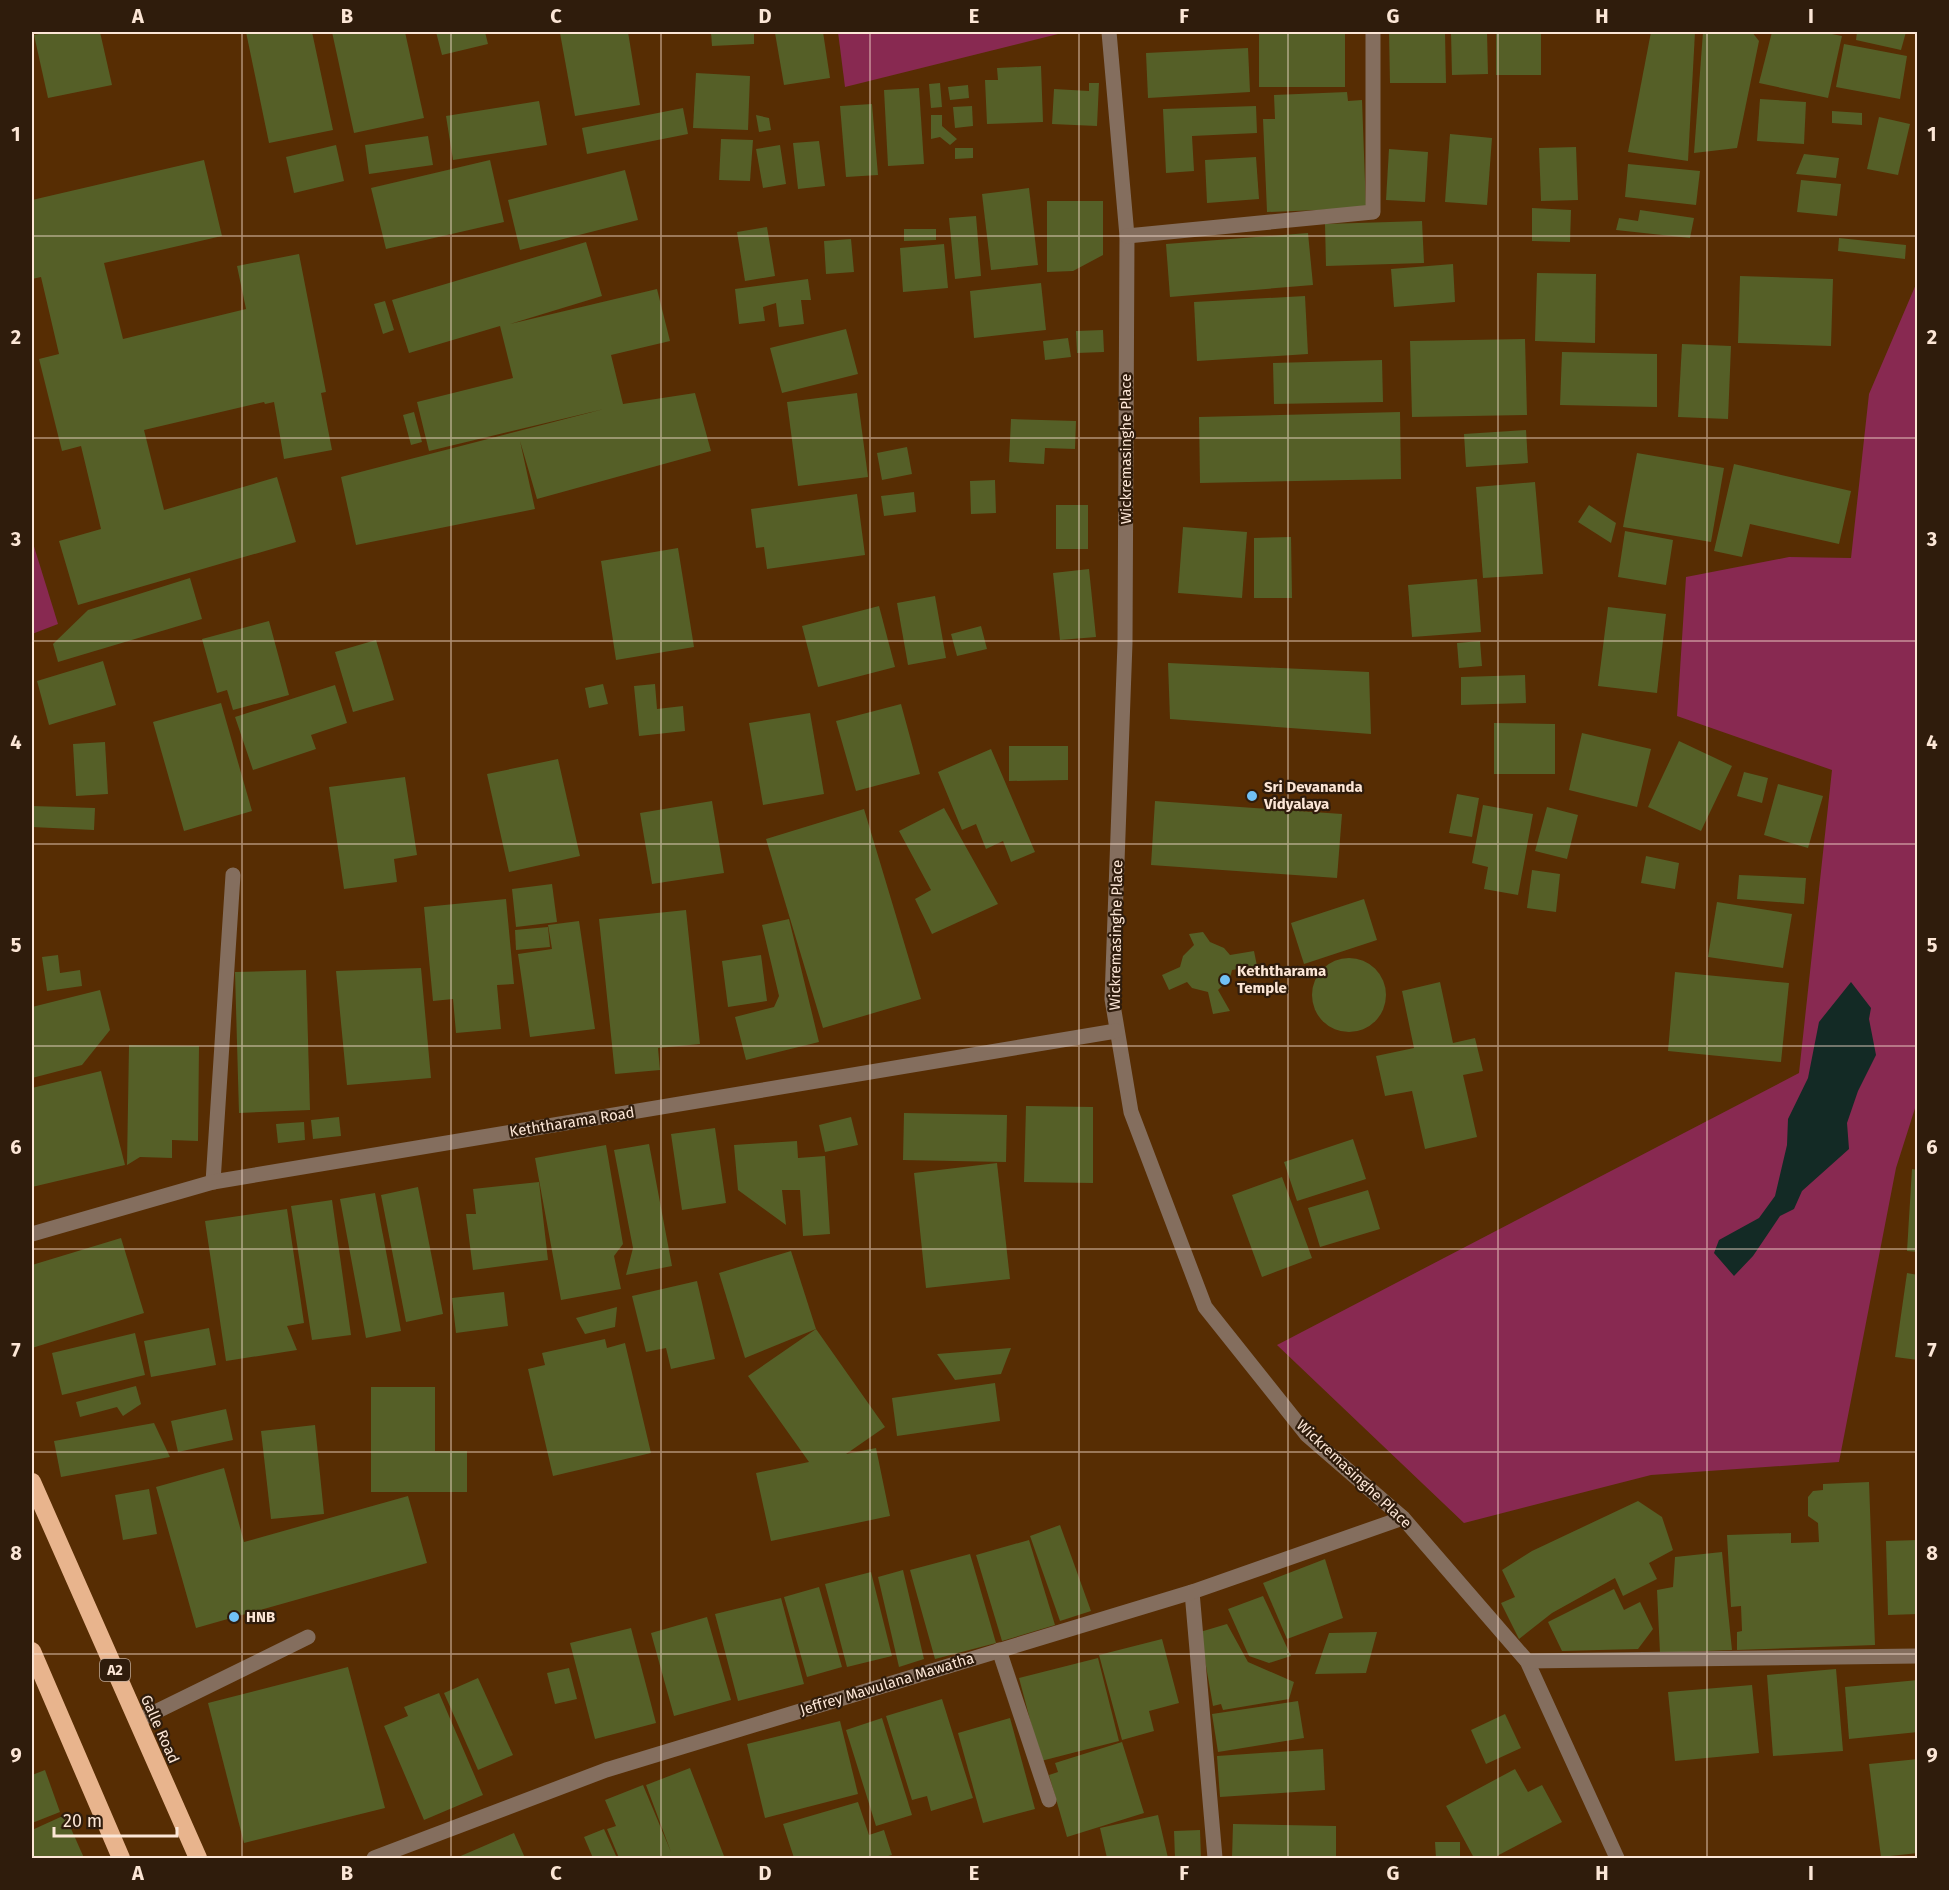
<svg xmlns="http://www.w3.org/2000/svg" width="1949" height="1890" viewBox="0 0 1949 1890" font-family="'Fira Sans',sans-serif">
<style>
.green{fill:#882951}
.water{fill:#132a25}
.building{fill:#555f27}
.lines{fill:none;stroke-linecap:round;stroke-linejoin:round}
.lane{stroke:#846e5e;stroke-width:15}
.street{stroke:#846e5e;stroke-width:15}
.highway{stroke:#e8b48d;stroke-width:18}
.grid{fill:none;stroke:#fce6d6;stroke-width:1.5;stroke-opacity:0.55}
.poi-dot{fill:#71c1f5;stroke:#2f1c0c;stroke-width:2}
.labels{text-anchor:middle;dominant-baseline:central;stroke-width:4.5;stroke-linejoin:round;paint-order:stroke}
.shield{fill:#2f1c0c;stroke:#bea999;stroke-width:1.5}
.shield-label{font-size:14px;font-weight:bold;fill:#fce6d6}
.street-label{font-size:15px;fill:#fce6d6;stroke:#2f1c0c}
.poi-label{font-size:15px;font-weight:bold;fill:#fce6d6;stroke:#2f1c0c;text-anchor:start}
.neatline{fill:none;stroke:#fce6d6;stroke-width:2}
.grid-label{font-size:20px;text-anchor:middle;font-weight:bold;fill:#fce6d6}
</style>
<rect width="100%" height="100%" fill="#572d03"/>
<g class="green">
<path d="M838 32H1066L845 87Z"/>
<path d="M1917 282V1102L1896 1168 1839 1462 1651 1475 1464 1523 1277 1345 1799 1073 1832 770 1677 716 1686 577 1789 557 1851 558 1869 394Z"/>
<path d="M32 540 58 624 32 634Z"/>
</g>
<path class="water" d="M1851 982 1871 1008 1869 1019 1876 1055 1858 1091 1847 1123 1849 1149 1802 1191 1794 1209 1780 1216 1753 1256 1734 1276 1714 1253 1719 1240 1759 1218 1775 1196 1787 1145 1788 1119 1808 1078 1819 1022Z"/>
<g class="building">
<path d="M49 32H100L112 85 48 98 34 35Z"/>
<path d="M246 32H312L333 130 269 143Z"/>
<path d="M332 32H405L424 118 354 133Z"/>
<path d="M436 32H485L488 44 442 55Z"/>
<path d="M572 32H628L640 105 575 116 560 33Z"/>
<path d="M711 32H754V44L712 46Z"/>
<path d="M823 32 830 78 784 85 775 33Z"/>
<rect x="1259" y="32" width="86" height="55"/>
<path d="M1389 32H1445L1446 83H1390Z"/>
<path d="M1451 32H1487L1488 74 1452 75Z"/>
<rect x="1496" y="32" width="45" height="43"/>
<path d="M1651 32H1695L1688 161 1628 152Z"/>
<path d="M1703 32H1752L1759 41 1737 148 1694 153Z"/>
<path d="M1772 32H1822L1842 36 1828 98 1759 83Z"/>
<path d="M1857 32H1906L1901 50 1856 40Z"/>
<path d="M1844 44 1907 56 1900 99 1836 87Z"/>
<path d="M1248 48 1250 92 1148 98 1146 53Z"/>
<path d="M1041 66 1043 122 987 124 985 80H998L997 68Z"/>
<path d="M696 73 750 76 748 130 693 128Z"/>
<path d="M940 83 942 107 931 108 929 84Z"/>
<path d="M1089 83H1099L1097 126 1052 124 1054 89 1089 91Z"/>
<path d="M968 85 969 98 950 100 948 87Z"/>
<path d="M919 88 924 164 888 166 884 90Z"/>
<path d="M1347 92 1348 101 1362 100 1366 208 1267 212 1263 119H1275L1274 95Z"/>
<path d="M1760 99 1806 102 1804 144 1757 141Z"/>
<path d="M539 101 547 145 453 160 446 116Z"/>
<path d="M872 104 878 175 846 177 840 106Z"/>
<path d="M972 106 973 126 955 128 953 107Z"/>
<path d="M1256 106 1257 133 1192 136 1194 171 1166 173 1163 109Z"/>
<path d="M683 108 688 134 587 154 582 128Z"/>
<path d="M1832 111 1862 113V125L1832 123Z"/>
<path d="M756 115 769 118 771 130 759 132Z"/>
<path d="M931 115H942V126L957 139 950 145 940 137 931 139Z"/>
<path d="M1879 117 1910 124 1898 175 1867 169Z"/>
<path d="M1450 134 1492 138 1487 205 1445 202Z"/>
<path d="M428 136 433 165 369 174 365 145Z"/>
<path d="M721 139 753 140 750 181 719 180Z"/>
<path d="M819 141 825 186 798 189 793 143Z"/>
<path d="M336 145 344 181 294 193 286 157Z"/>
<path d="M780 145 786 184 763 188 756 149Z"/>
<path d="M1576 147 1578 200 1541 201 1539 148Z"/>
<path d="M955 148H973V158L955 159Z"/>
<path d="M1389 149 1428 152 1425 202 1386 200Z"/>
<path d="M1804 154 1839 158 1836 178 1796 174Z"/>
<path d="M1256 157 1259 199 1207 203 1205 160Z"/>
<path d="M204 160 222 236 104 263 123 339 246 309 237 266 299 254 326 392 321 393 332 450 284 459 274 402 265 404 264 402 144 430 164 510 277 477 296 542 78 605 59 541 101 529 81 446 62 451 39 359 59 354 41 277 32 279V200Z"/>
<path d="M490 160 504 222 386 249 371 188Z"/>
<path d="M1628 164 1700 171 1696 205 1625 197Z"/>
<path d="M625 170 638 220 520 250 508 200Z"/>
<path d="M1801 180 1841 184 1837 216 1797 212Z"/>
<path d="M1029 188 1038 265 991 270 982 194Z"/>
<path d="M1047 201H1103V255L1073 271 1047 272Z"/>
<path d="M1532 208 1571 210 1570 242 1532 241Z"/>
<path d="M1640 210 1694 218 1690 238 1616 230 1619 218 1638 221Z"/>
<path d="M976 216 981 276 955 279 949 218Z"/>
<path d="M1422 221 1424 263 1326 266 1325 224Z"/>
<path d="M767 227 775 276 745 281 737 232Z"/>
<path d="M904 229H936V240L904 241Z"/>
<path d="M1308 233 1313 285 1170 297 1166 244Z"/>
<path d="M1839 238 1906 245 1905 259 1838 251Z"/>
<path d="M851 239 854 272 826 274 824 241Z"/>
<path d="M586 242 602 296 510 324 657 289 670 341 611 355 623 404 695 393 711 451 537 499 520 441 535 509 356 545 341 477 604 409 429 451 417 402 513 378 500 326 409 353 392 300Z"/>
<path d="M944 244 948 288 903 292 900 248Z"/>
<path d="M1453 264 1455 302 1394 307 1391 269Z"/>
<path d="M1537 273 1596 274 1595 343 1535 341Z"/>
<path d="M1740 276 1833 279 1831 346 1738 343Z"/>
<path d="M808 279 811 300H801L804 324 779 327 776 303 763 307 765 321 739 324 735 289Z"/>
<path d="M1041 283 1046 330 974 338 970 291Z"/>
<path d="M1305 296 1308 354 1197 361 1194 302Z"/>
<path d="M385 301 394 330 383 334 374 304Z"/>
<path d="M846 329 858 374 782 393 770 348Z"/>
<path d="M1103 330 1104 352 1077 353 1076 331Z"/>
<path d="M1068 338 1071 357 1045 360 1043 341Z"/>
<path d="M1525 339 1527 415 1412 417 1410 341Z"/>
<path d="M1682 344 1731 346 1728 419 1678 417Z"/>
<path d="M1562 352 1657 354V407L1560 405Z"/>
<path d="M1382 360 1383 402 1274 404 1273 363Z"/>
<path d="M857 393 868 477 798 486 787 402Z"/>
<path d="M414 412 422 442 411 445 403 415Z"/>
<path d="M1400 412 1401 479 1200 483 1199 417Z"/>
<path d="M1011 419 1076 421 1075 449 1045 448 1044 464 1009 462Z"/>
<path d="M1526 430 1528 463 1466 467 1464 434Z"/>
<path d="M907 447 912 474 882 480 877 453Z"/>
<path d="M1637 453 1724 468 1711 542 1623 527Z"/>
<path d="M1734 464 1851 491 1839 544 1750 524 1742 557 1714 551Z"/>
<path d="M995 480 996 513 971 514 970 481Z"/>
<path d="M1535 482 1543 574 1483 578 1476 487Z"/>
<path d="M914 492 916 512 884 516 881 496Z"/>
<path d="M857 494 865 555 767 569 764 547 756 548 751 509Z"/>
<rect x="1056" y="505" width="32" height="44"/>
<path d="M1589 505 1616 523 1611 543 1578 522Z"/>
<path d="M1183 527 1247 532 1242 598 1178 593Z"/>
<path d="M1625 531 1673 540 1666 585 1618 577Z"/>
<path d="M1291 537 1292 598H1254V538Z"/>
<path d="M678 548 694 647 616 660 601 561Z"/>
<path d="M1089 569 1096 637 1060 640 1053 573Z"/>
<path d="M190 578 202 619 58 662 53 644 88 610Z"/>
<path d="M1477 579 1481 632 1412 637 1408 585Z"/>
<path d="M935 596 946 658 908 665 897 603Z"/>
<path d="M879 606 895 667 818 687 802 626Z"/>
<path d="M1608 607 1666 614 1657 693 1598 686Z"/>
<path d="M269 621 289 695 233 710 227 690 217 693 202 639Z"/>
<path d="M981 626 987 649 957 656 951 634Z"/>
<path d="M376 640 394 700 353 712 335 652Z"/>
<path d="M1480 641 1482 666 1459 668 1457 643Z"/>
<path d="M103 661 116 705 49 725 37 681Z"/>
<path d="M1168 663 1369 672 1371 734 1170 719Z"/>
<path d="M1525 675 1526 703 1461 705V677Z"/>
<path d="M603 684 608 704 589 708 585 688Z"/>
<path d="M655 684 657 709 683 706 685 731 639 736 634 686Z"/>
<path d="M335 685 347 723 311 735 316 749 253 770 235 717Z"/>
<path d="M221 703 252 811 184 831 153 722Z"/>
<path d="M901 704 920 774 856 791 836 721Z"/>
<path d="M810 713 824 794 763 805 749 723Z"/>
<path d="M1494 723 1555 724V774H1494Z"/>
<path d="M1582 733 1651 749 1637 807 1569 790Z"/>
<path d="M1679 741 1732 766 1701 831 1648 807Z"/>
<path d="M105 742 108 794 76 796 73 744Z"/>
<path d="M1009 746H1068V780L1009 781Z"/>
<path d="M991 749 1035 852 1011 862 1003 841 986 849 976 824 962 830 938 772Z"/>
<path d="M558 759 580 856 509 872 487 774Z"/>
<path d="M1744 772 1768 778 1762 803 1737 796Z"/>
<path d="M405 777 417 855 394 859 397 882 344 889 329 787Z"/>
<path d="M1778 784 1823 796 1808 848 1764 835Z"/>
<path d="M1457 794 1479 798 1472 837 1449 833Z"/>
<path d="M712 801 724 873 652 884 640 813Z"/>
<path d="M1155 801 1342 814 1337 878 1151 865Z"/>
<path d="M1483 805 1533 814 1518 895 1484 889 1488 867 1472 863Z"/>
<path d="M32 806 95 808 94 830 32 827Z"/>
<path d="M1547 807 1578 815 1567 859 1535 851Z"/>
<path d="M944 808 998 904 932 934 915 899 931 890 899 831Z"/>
<path d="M864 809 921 999 823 1028 766 839Z"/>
<path d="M1646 856 1679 863 1675 889 1641 883Z"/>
<path d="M1532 870 1560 874 1556 912 1527 908Z"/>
<path d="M1739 875 1806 878 1804 904 1737 899Z"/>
<path d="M552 884 557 922 516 927 512 889Z"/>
<path d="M506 899 514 984 497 985 501 1029 456 1033 453 999 433 1001 424 907Z"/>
<path d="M1364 899 1377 940 1304 964 1291 923Z"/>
<path d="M1717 902 1792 914 1783 968 1708 957Z"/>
<path d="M686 910 700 1044 658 1048 660 1070 615 1074 599 919Z"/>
<path d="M789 919 819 1042 746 1060 735 1017 774 1007 779 996 762 925Z"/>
<path d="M579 921 595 1029 530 1037 518 954 552 949 548 925Z"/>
<path d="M548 927 550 947 516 950 515 930Z"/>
<path d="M1203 932 1210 942 1224 948 1230 955 1254 951 1257 966 1232 970 1230 978 1218 990 1230 1011 1213 1014 1208 992 1192 988 1187 982 1169 990 1162 975 1180 967 1183 956 1194 945 1189 934Z"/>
<path d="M58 955 60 973 80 970 82 986 47 991 42 957Z"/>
<path d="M761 955 767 1001 728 1007 722 961Z"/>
<circle cx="1349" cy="995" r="37"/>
<path d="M421 968 431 1078 347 1085 336 971Z"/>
<path d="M306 970 310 1110 239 1113 235 972Z"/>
<path d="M1675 972 1789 983 1781 1062 1668 1051Z"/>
<path d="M1440 982 1453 1043 1475 1038 1483 1071 1463 1075 1477 1137 1425 1149 1412 1091 1385 1096 1376 1056 1414 1048 1402 991Z"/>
<path d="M100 990 110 1030 82 1065 32 1078V1007Z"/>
<path d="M129 1045 199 1046 198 1141 172 1140V1158L140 1157 127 1165Z"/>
<path d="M101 1071 125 1165 32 1187V1088Z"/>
<path d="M1026 1106 1093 1107V1183L1024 1182Z"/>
<path d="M904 1113 1007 1115 1006 1162 903 1160Z"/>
<path d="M339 1117 341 1136 313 1139 311 1120Z"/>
<path d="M851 1117 858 1145 825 1152 819 1125Z"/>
<path d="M304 1122 305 1140 278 1143 276 1124Z"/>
<path d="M715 1128 726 1203 682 1210 671 1134Z"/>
<path d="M1353 1139 1366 1179 1297 1201 1284 1162Z"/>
<path d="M797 1141 798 1158 825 1156 830 1234 803 1236 800 1190H782L786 1225 738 1190 734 1145Z"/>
<path d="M649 1144 672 1266 626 1275 633 1248 614 1150Z"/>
<path d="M606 1145 623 1244 614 1256 621 1289 561 1300 535 1158Z"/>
<path d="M997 1163 1010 1279 926 1288 914 1173Z"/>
<path d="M1912 1169 1918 1170V1252L1907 1251Z"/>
<path d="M1282 1177 1312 1258 1262 1277 1232 1195Z"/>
<path d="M539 1182 548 1260 473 1270 466 1214H476L473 1189Z"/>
<path d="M418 1187 443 1314 406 1322 381 1195Z"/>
<path d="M1368 1190 1380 1229 1320 1247 1308 1208Z"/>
<path d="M375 1193 401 1331 366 1338 340 1199Z"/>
<path d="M332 1200 351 1335 312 1340 291 1206Z"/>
<path d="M287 1209 304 1323 287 1326 297 1350 226 1361 205 1221Z"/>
<path d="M121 1238 144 1313 32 1348V1265Z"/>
<path d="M791 1251 816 1329 745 1358 719 1273Z"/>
<path d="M1907 1273 1918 1275V1360L1895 1357Z"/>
<path d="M697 1281 715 1359 671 1369 666 1348 646 1352 632 1296Z"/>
<path d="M504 1292 508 1326 456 1333 452 1298Z"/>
<path d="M617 1307 615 1327 585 1334 576 1318Z"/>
<path d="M209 1328 216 1365 151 1377 144 1341Z"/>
<path d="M816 1329 885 1427 846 1454 876 1448 890 1516 771 1541 756 1473 809 1462 748 1376Z"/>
<path d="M135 1333 145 1375 62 1395 52 1353Z"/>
<path d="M605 1339 607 1348 625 1343 651 1453 553 1476 528 1369 545 1365 542 1353Z"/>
<path d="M1011 1348 1001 1374 955 1380 937 1354Z"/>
<path d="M995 1383 1000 1421 897 1436 892 1398Z"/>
<path d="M136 1386 141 1404 123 1416 117 1407 80 1417 76 1402Z"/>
<path d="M371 1387H435V1451H467V1492H371Z"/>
<path d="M226 1409 233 1440 178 1452 171 1421Z"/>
<path d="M154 1423 170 1457 61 1477 54 1441Z"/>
<path d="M315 1425 324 1514 271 1519 261 1431Z"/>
<path d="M224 1468 244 1542 408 1496 427 1563 196 1628 156 1487Z"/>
<path d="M1869 1482 1875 1645 1737 1650V1632L1742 1631 1741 1606 1731 1607 1727 1535 1791 1533V1543L1819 1542 1818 1523 1808 1516V1497L1813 1491 1823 1490V1484Z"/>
<path d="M149 1489 157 1534 123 1540 115 1495Z"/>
<path d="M1638 1501 1662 1517 1673 1550 1649 1563 1657 1579 1623 1596 1615 1578 1552 1613 1519 1639 1501 1603 1515 1597 1502 1570 1532 1551Z"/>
<path d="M1060 1525 1091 1611 1060 1621 1030 1536Z"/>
<path d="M1029 1540 1055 1625 1002 1641 976 1555Z"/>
<path d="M1918 1540V1614L1888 1615 1886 1541Z"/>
<path d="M1722 1552 1732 1650 1660 1653 1657 1590 1673 1587 1675 1557Z"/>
<path d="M970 1554 996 1643 935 1659 910 1570Z"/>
<path d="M1325 1559 1343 1618 1287 1639 1263 1583Z"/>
<path d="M903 1570 924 1659 899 1667 878 1577Z"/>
<path d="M871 1572 892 1656 847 1667 825 1584Z"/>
<path d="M819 1587 842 1667 807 1677 784 1597Z"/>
<path d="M1614 1589 1624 1610 1640 1602 1653 1629 1638 1649 1562 1651 1548 1622Z"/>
<path d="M1263 1596 1291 1656 1269 1663 1249 1656 1228 1609Z"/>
<path d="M781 1598 804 1684 738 1701 715 1614Z"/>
<path d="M707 1617 731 1700 674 1716 651 1633Z"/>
<path d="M1227 1624 1248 1662 1294 1682 1289 1699 1223 1710 1221 1704 1213 1706 1200 1632Z"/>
<path d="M631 1628 656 1723 595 1739 570 1643Z"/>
<path d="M1377 1632 1366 1673 1315 1674 1329 1633Z"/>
<path d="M1162 1639 1179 1703 1149 1711 1154 1731 1122 1740 1099 1655Z"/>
<path d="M1098 1658 1119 1741 1041 1761 1019 1678Z"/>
<path d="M348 1667 385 1808 244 1843 208 1703Z"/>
<path d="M569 1668 577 1699 555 1704 547 1673Z"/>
<path d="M1836 1669 1843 1751 1773 1756 1767 1675Z"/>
<path d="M478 1678 513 1755 478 1770 444 1693Z"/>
<path d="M1918 1680V1732L1849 1739 1845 1687Z"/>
<path d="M1752 1685 1759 1753 1675 1761 1668 1692Z"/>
<path d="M439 1693 483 1795 424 1820 384 1726 408 1716 404 1707Z"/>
<path d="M942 1699 973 1798 931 1811 927 1796 912 1800 886 1716Z"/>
<path d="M1298 1701 1304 1738 1218 1752 1212 1714Z"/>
<path d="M1505 1714 1521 1748 1486 1764 1471 1730Z"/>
<path d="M882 1718 912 1815 876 1826 846 1730Z"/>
<path d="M1010 1718 1035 1809 983 1823 958 1733Z"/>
<path d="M840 1721 858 1794 765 1818 747 1744Z"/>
<path d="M1122 1742 1144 1813 1067 1837 1049 1775 1058 1772 1055 1763Z"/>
<path d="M1323 1749 1325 1790 1220 1797 1217 1756Z"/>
<path d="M1918 1759V1853L1881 1857 1869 1764Z"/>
<path d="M690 1768 724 1856 718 1858H619L607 1829 616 1826 605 1800 643 1785 671 1852 646 1785Z"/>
<path d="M1515 1769 1528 1792 1542 1785 1562 1822 1493 1858H1474L1446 1806Z"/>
<path d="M45 1770 60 1812 32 1823V1775Z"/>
<path d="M858 1802 869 1835 884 1830 892 1855 881 1858H794L783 1824Z"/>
<path d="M65 1815 84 1858H32V1830Z"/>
<path d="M1158 1815 1168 1858H1107L1100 1828Z"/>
<path d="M1233 1824 1336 1826V1858H1232Z"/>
<path d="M604 1829 617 1858H593L584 1837Z"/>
<path d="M1200 1830 1201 1858H1175L1174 1831Z"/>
<path d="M514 1833 525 1858H456Z"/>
<path d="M1435 1842H1460V1858H1436Z"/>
</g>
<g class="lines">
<g class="lane">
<path d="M999 1650 1049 1800"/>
<path d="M137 1721 308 1637"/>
</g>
<g class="street">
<path d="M1109 32 1127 236 1125 643 1112 999 1131 1112 1205 1307 1307 1435 1403 1518 1527 1661 1617 1858"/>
<path d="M1127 236 1373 212V32"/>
<path d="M213 1182 233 875"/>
<path d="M32 1234 213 1182 1116 1031"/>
<path d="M1192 1592 1215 1858"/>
<path d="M1527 1661 1918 1656"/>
<path d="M374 1858 606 1770 1192 1592 1403 1518"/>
</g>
<g class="highway">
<path d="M32 1482 198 1858"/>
<path d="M32 1651 121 1858"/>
</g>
</g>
<path class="grid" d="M242 32V1858M451 32V1858M661 32V1858M870 32V1858M1079 32V1858M1288 32V1858M1498 32V1858M1707 32V1858M32 236H1918M32 438H1918M32 641H1918M32 844H1918M32 1046H1918M32 1249H1918M32 1452H1918M32 1654H1918"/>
<g class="poi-dot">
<circle cx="1252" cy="796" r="6"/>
<circle cx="1225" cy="980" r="6"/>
<circle cx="234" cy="1617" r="6"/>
</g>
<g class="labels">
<rect class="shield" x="100" y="1659" width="30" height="22" rx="4.5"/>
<g class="shield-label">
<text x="115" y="1670">A2</text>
</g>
<g class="street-label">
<text transform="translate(1126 449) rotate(-90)">Wickremasinghe Place</text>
<text transform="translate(1116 935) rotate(-89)">Wickremasinghe Place</text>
<text transform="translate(572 1122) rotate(-9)">Keththarama Road</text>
<text transform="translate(1354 1474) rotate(43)">Wickremasinghe Place</text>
<text transform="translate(887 1684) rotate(-17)">Jeffrey Mawulana Mawatha</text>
<text transform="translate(160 1729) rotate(66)">Galle Road</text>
</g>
<g class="poi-label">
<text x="1264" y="787">Sri Devananda<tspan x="1264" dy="17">Vidyalaya</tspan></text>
<text x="1237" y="971">Keththarama<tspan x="1237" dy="17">Temple</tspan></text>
<text x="246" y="1617">HNB</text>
</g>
</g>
<rect width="1949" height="1890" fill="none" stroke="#2f1c0c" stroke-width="66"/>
<path d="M54 1827v9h123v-9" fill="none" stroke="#fce6d6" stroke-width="3"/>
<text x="63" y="1827" font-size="18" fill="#fce6d6" stroke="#2f1c0c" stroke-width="4.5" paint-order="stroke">20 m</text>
<rect x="33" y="33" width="1883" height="1824" class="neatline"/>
<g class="grid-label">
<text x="138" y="23">A</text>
<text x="347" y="23">B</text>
<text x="556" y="23">C</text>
<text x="765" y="23">D</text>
<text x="974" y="23">E</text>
<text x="1184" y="23">F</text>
<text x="1393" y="23">G</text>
<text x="1602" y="23">H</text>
<text x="1811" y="23">I</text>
<text x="16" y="141">1</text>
<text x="1932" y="141">1</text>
<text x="16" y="344">2</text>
<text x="1932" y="344">2</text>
<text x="16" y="546">3</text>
<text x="1932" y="546">3</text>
<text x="16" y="749">4</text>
<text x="1932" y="749">4</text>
<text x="16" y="952">5</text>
<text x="1932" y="952">5</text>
<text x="16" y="1154">6</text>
<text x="1932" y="1154">6</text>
<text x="16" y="1357">7</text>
<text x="1932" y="1357">7</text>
<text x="16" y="1560">8</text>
<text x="1932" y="1560">8</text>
<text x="16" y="1762">9</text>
<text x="1932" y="1762">9</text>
<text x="138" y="1880">A</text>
<text x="347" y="1880">B</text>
<text x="556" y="1880">C</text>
<text x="765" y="1880">D</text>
<text x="974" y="1880">E</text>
<text x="1184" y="1880">F</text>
<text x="1393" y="1880">G</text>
<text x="1602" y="1880">H</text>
<text x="1811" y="1880">I</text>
</g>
</svg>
